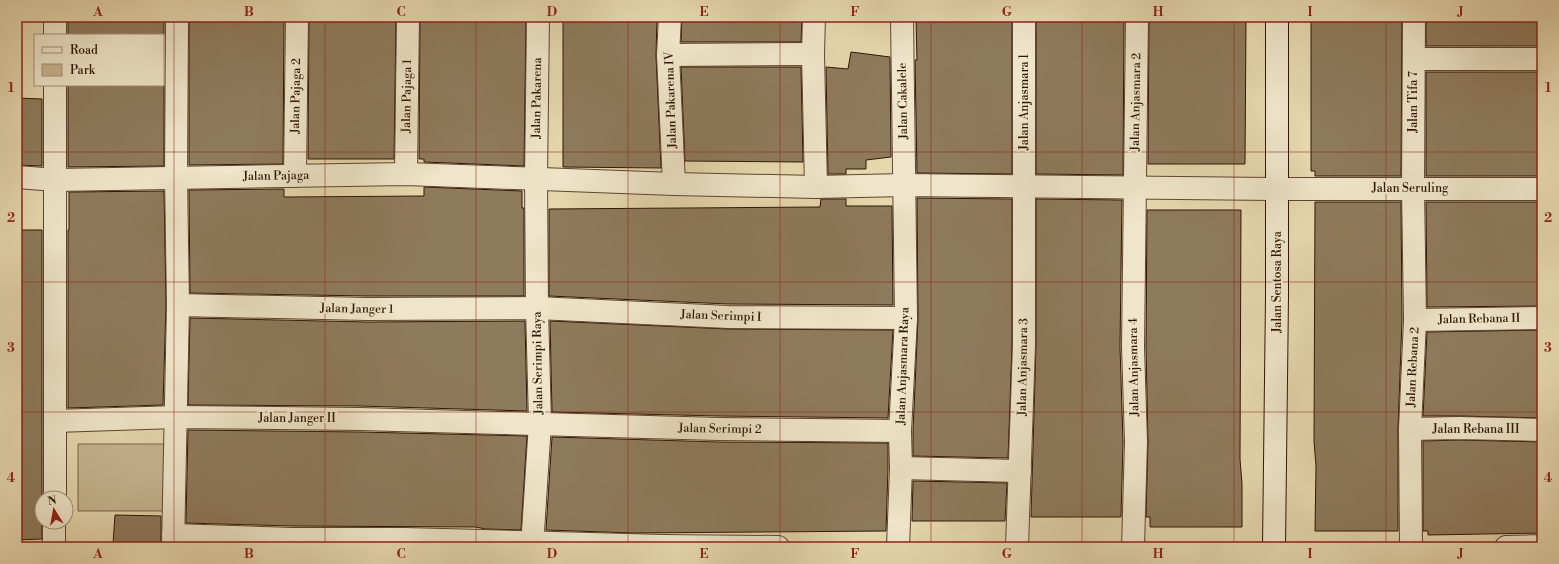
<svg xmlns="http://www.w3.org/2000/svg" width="1559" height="564" viewBox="0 0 1559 564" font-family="'Libre Bodoni',serif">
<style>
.green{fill:#c7b690;stroke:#7b664a}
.building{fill:#8e7a5c;stroke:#2f1605}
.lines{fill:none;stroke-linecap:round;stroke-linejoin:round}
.minor-casing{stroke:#5d462f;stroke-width:24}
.secondary-casing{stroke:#2f1605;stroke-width:24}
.minor{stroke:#efe5ca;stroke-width:22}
.secondary{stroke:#efe5ca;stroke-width:22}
.grid{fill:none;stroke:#8f2418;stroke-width:1;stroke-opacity:0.55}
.labels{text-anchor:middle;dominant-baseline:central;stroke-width:4;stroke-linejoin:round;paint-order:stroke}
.street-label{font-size:12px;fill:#2f1605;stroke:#efe5ca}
.neatline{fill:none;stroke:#8f2418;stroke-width:1.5}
.grid-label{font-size:13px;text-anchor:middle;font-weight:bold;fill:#8f2418}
</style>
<rect width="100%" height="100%" fill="#e6d7ad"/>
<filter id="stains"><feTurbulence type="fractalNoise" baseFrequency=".005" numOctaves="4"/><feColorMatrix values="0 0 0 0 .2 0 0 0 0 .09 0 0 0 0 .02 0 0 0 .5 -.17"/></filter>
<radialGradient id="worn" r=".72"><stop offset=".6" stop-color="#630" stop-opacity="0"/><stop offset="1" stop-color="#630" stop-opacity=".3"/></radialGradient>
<path class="green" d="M78 444H173L172 511H78Z"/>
<g class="building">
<rect x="68" y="17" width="96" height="18"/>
<path d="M189 17H284L283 164 189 165Z"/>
<path d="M309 17H396L394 159H308Z"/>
<path d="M420 17H526L524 166 424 162V159H419Z"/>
<path d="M563 17H657L656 56 661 168 563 167Z"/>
<path d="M682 17H802L801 42H681Z"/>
<path d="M916 17H1012V174L917 173 915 60H917Z"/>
<path d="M1036 17H1124L1123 175 1036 174Z"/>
<path d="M1149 17H1246L1245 164H1148Z"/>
<path d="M1311 17H1402L1401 176H1315V171H1311Z"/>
<rect x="1426" y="17" width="116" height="29"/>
<path d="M851 52 890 57 891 157 866 160V169H846V174H828L826 67 848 69Z"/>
<path d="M681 67H801L803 162 685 161Z"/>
<rect x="1426" y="72" width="116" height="104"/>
<path d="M68 85H164V166L68 167Z"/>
<path d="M17 98 42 99V166L17 165Z"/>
<path d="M424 187 522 191V208H524V296H367L190 293 189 190 284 189V197L424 196Z"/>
<path d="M164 191 166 305 163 405 68 408V230H69V192Z"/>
<path d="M917 198 1012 199V345L1008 458 913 456V431L918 318Z"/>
<path d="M821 199H846V206H892L893 305 728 304 549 296V209L820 207Z"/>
<path d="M1036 199 1122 200 1120 347 1123 442 1121 517H1031L1036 345Z"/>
<path d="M1315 202H1401L1402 320 1398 428V531H1315L1316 466 1314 441Z"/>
<path d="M1426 202H1542V306L1427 307Z"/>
<path d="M1147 210H1241L1240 459 1242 484V527H1150V517H1146L1148 442 1146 347Z"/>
<path d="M17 230H42V539L17 540Z"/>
<path d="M190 318 367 322 525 321 527 411 360 406 188 405Z"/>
<path d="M550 321 727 329 893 330 888 418 719 416 552 412Z"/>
<path d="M1542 330V418L1459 416H1423L1427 332Z"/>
<path d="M188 430 360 432 527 436 521 530 486 529 475 527 292 526 186 523Z"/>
<path d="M552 437 719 442 888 443V468L886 531 633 533 546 530Z"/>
<path d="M1459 440 1542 442V533L1428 535V531H1423V441Z"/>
<path d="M913 481 1007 483 1005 521H912Z"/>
<path d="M115 515 161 516V546L113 544Z"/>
</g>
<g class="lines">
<g class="minor-casing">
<g id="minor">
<path d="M55 17V35"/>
<path d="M670 17 668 55 674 184"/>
<path d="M814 17 813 54 816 187"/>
<path d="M668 55 813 54"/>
<path d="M1414 59H1542"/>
<path d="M406 174 408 17"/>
<path d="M295 176 297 17"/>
<path d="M17 177 56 180 406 174 674 184 816 187 904 185 1278 189H1542"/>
<path d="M178 305 367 309 537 308 728 317 906 318"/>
<path d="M1415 320 1542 318"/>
<path d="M55 421 176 417 360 419 719 429 900 431"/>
<path d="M1410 429 1459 428 1542 430"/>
<path d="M901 468 1020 471"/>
<path d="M55 498V85"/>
<path d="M173 535 292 539H405L664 546 778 547"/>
<path d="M54 547V522"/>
<path d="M173 547 178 305 176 177 177 17"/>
<path d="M532 547 540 423 537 308 536 178 538 17"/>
<path d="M898 547 901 468 900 431 906 318 902 17"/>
<path d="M1017 547 1024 345V17"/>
<path d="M1133 547 1136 442 1133 347 1137 17"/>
<path d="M1411 547 1410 429 1415 320 1413 188 1414 17"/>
<path d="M1506 547 1542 546"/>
</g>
</g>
<g class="secondary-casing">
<path id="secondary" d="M1274 547 1277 296V17"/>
</g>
<use href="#minor" class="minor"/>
<use href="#secondary" class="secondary"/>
</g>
<path class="grid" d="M174 17V547M325 17V547M476 17V547M628 17V547M780 17V547M931 17V547M1082 17V547M1234 17V547M1386 17V547M17 152H1542M17 282H1542M17 412H1542"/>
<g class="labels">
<g class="street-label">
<text transform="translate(296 96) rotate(-89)">Jalan Pajaga 2</text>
<text transform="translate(407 96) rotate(-89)">Jalan Pajaga 1</text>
<text transform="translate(537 98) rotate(-89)">Jalan Pakarena</text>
<text transform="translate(671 100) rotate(-92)">Jalan Pakarena IV</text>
<text transform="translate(903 101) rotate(-91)">Jalan Cakalele</text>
<text transform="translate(1024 102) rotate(-90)">Jalan Anjasmara 1</text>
<text transform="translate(1136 102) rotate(-89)">Jalan Anjasmara 2</text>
<text transform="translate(1413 102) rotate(-90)">Jalan Tifa 7</text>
<text transform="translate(276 176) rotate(-1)">Jalan Pajaga</text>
<text x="1410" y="188">Jalan Seruling</text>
<text transform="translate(1277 282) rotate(-90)">Jalan Sentosa Raya</text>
<text transform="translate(357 309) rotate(1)">Jalan Janger 1</text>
<text transform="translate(721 316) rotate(2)">Jalan Serimpi I</text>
<text transform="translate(1479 319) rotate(-1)">Jalan Rebana II</text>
<text transform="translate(538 363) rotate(-91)">Jalan Serimpi Raya</text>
<text transform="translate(903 366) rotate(-88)">Jalan Anjasmara Raya</text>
<text transform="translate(1023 367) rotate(-89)">Jalan Anjasmara 3</text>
<text transform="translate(1134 367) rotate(-91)">Jalan Anjasmara 4</text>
<text transform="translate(1413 367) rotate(-87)">Jalan Rebana 2</text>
<text x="297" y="418">Jalan Janger II</text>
<text transform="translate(720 429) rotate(1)">Jalan Serimpi 2</text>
<text x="1476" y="429">Jalan Rebana III</text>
</g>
</g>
<rect width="1559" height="564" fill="none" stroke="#e6d7ad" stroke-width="44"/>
<rect x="34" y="34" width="130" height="52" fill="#efe5ca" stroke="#a2927b"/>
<rect x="42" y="47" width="20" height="6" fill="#efe5ca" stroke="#a2927b"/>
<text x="70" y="54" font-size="12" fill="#2f1605">Road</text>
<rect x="42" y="64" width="20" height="12" fill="#c7b690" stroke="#a2927b"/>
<text x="70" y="74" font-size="12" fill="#2f1605">Park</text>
<g transform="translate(54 510) rotate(349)"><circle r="19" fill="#efe5ca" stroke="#a2927b"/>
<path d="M0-3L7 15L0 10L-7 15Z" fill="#8f2418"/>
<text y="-6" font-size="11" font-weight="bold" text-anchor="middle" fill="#2f1605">N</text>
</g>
<rect x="22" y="22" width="1515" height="520" class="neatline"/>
<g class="grid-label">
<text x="98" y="16">A</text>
<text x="249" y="16">B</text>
<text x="401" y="16">C</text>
<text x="552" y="16">D</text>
<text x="704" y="16">E</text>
<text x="855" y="16">F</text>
<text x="1007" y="16">G</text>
<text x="1158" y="16">H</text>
<text x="1310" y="16">I</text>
<text x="1461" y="16">J</text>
<text x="11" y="92">1</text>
<text x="1548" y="92">1</text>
<text x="11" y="222">2</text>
<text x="1548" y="222">2</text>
<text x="11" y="352">3</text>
<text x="1548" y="352">3</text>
<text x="11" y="482">4</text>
<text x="1548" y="482">4</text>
<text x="98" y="558">A</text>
<text x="249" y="558">B</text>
<text x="401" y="558">C</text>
<text x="552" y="558">D</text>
<text x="704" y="558">E</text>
<text x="855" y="558">F</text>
<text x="1007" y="558">G</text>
<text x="1158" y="558">H</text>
<text x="1310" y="558">I</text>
<text x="1461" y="558">J</text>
</g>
<rect width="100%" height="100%" filter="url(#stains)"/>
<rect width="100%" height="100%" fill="url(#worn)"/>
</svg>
